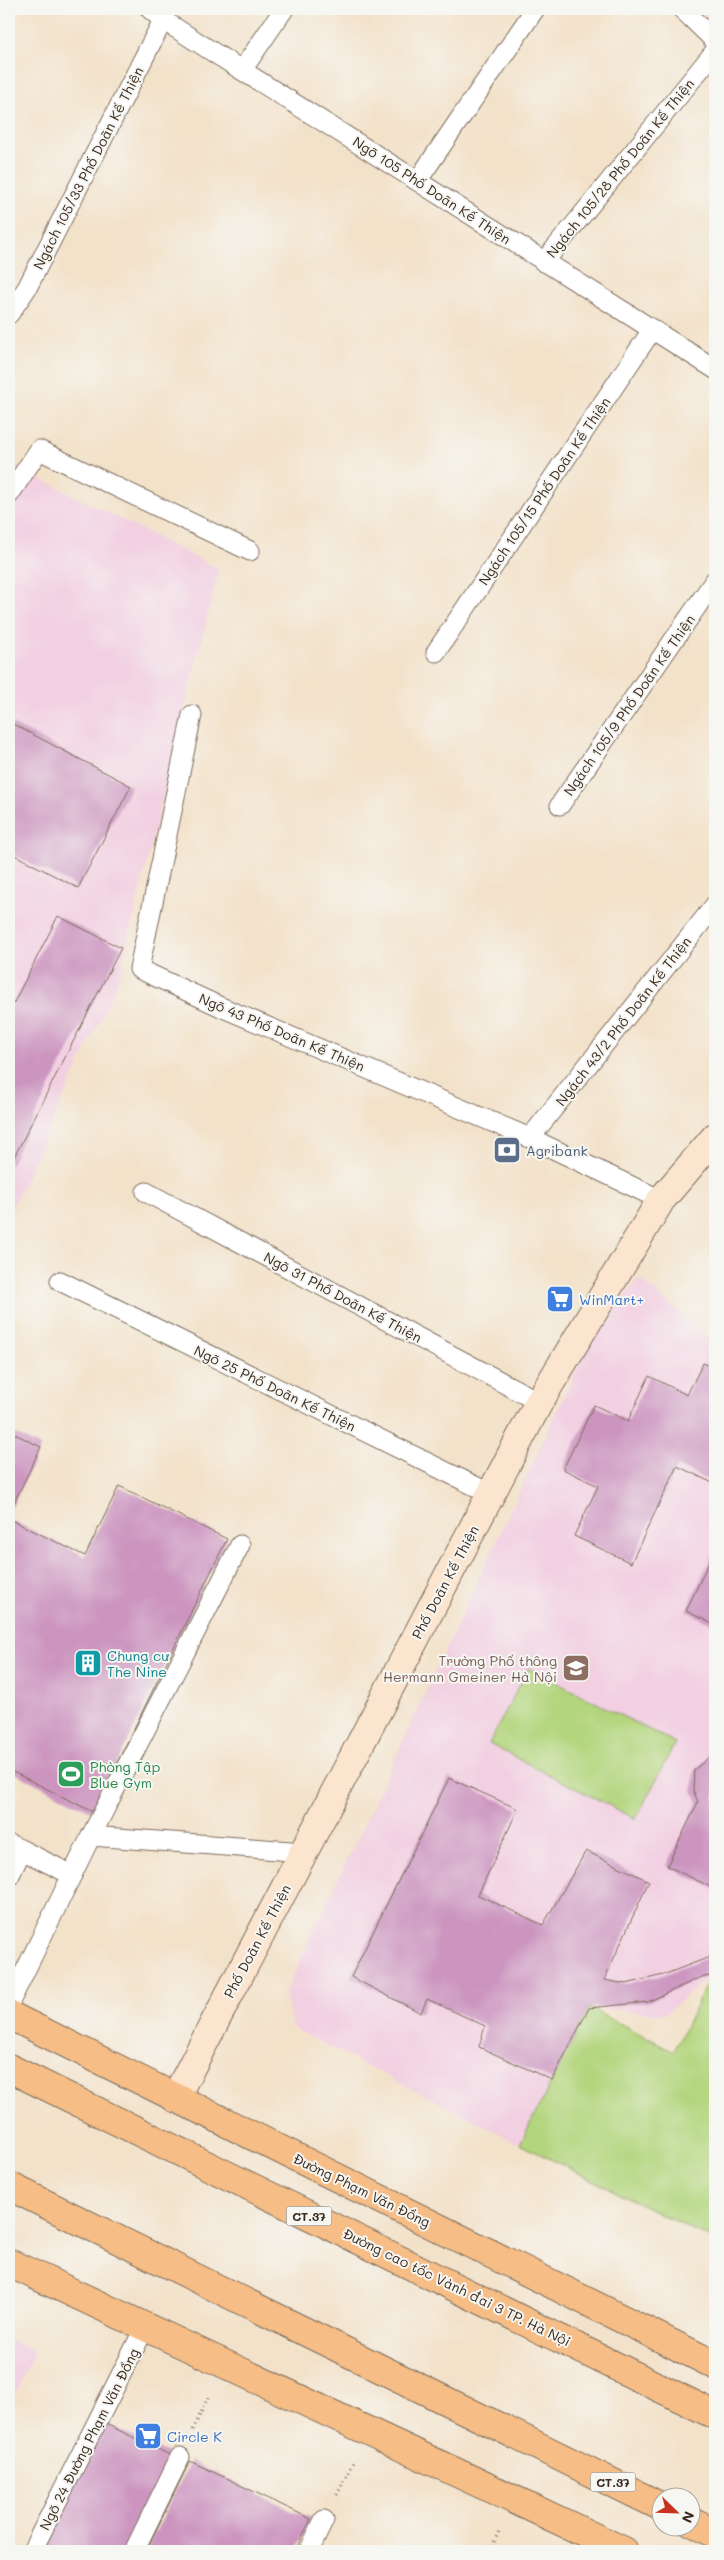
<svg xmlns="http://www.w3.org/2000/svg" width="724" height="2560" viewBox="0 0 724 2560" font-family="Mali,sans-serif">
<style>
.built{fill:#f2cfe1}
.green{fill:#b3d57d;stroke:#77804e}
.building{fill:#cc95c0}
.lines{fill:none;stroke-linecap:round;stroke-linejoin:round}
.lane-casing{stroke:#7b6a5a;stroke-width:21}
.secondary-casing{stroke:#7b6a5a;stroke-width:30}
.primary-casing{stroke:#7b6a5a;stroke-width:30}
.highway-casing{stroke:#7b6a5a;stroke-width:30}
.path{stroke:#7b6a5a;stroke-width:3;stroke-dasharray:1 4;stroke-linecap:butt}
.lane{stroke:#fff;stroke-width:19}
.secondary{stroke:#fbe5cf;stroke-width:28}
.primary{stroke:#f6be86;stroke-width:28}
.highway{stroke:#f6be86;stroke-width:28}
.labels{text-anchor:middle;dominant-baseline:central;stroke-width:4;stroke-linejoin:round;paint-order:stroke}
.shield{fill:#f6f6f2;stroke:#73675e;stroke-width:1}
.shield-label{font-size:12px;font-weight:bold;fill:#3b2a1e}
.street-label{font-size:14px;fill:#3b2a1e;stroke:#f6f6f2}
.service-label{font-size:14px;fill:#4e5e75;stroke:#f6f6f2;text-anchor:start}
.shop-label{font-size:14px;fill:#366cbe;stroke:#f6f6f2;text-anchor:start}
.culture-label{font-size:14px;fill:#0d838f;stroke:#f6f6f2;text-anchor:start}
.education-label{font-size:14px;fill:#785e54;stroke:#f6f6f2;text-anchor:end}
.leisure-label{font-size:14px;fill:#27864d;stroke:#f6f6f2;text-anchor:start}
</style>
<rect width="100%" height="100%" fill="#f6f6f2"/>
<filter id="ink" filterUnits="userSpaceOnUse"><feTurbulence type="fractalNoise" baseFrequency=".02" numOctaves="2"/><feDisplacementMap in="SourceGraphic" scale="10" xChannelSelector="R" yChannelSelector="G"/><feConvolveMatrix kernelMatrix="1 2 1 2 8 2 1 2 1" color-interpolation-filters="sRGB"/></filter>
<filter id="wash" filterUnits="userSpaceOnUse"><feTurbulence type="fractalNoise" baseFrequency=".0096" numOctaves="4" result="noise"/><feDisplacementMap in="SourceGraphic" scale="20" xChannelSelector="R" yChannelSelector="G"/><feGaussianBlur stdDeviation="1.12" result="paint"/><feColorMatrix in="noise" values="0 0 0 0 0 0 0 0 0 0 0 0 0 0 0 0 0 1.4 0 .05"/><feComposite in="paint" operator="in"/></filter>
<g filter="url(#wash)">
<rect width="100%" height="100%" fill="#f3e2ca"/>
<g class="built">
<path d="M15 466 219 569 117 984 9 1214V475Z"/>
<path d="M639 1278 715 1344V1978L710 1976 665 2014 589 2008 520 2144 293 2028 285 1993 589 1343Z"/>
<path d="M9 2340 34 2351 9 2409Z"/>
</g>
<g class="green">
<path d="M528 1668 675 1743 636 1819 489 1744Z"/>
<path d="M710 1976 715 1978V2241L520 2144 589 2008 674 2051Z"/>
</g>
<g id="blocks">
<g class="building">
<path d="M9 722 131 786 78 888 9 852Z"/>
<path d="M58 916 121 948 9 1167V1012Z"/>
<path d="M703 1363 715 1369V1484L677 1466 631 1563 574 1536 598 1486 563 1469 594 1405 628 1421 649 1376 687 1395Z"/>
<path d="M9 1431 41 1447 9 1513Z"/>
<path d="M119 1486 227 1539 93 1812 9 1770V1519L85 1556Z"/>
<path d="M715 1549V1625L686 1611Z"/>
<path d="M715 1755V1889L667 1866 698 1802 693 1790 694 1770 710 1756Z"/>
<path d="M449 1778 518 1809 478 1895 543 1925 586 1851 649 1881 604 1980 626 1984 663 1975 715 1955V1978L710 1976 699 1978 648 2002 589 2008 552 2080 479 2047 485 2026 427 1999 421 2013 351 1977Z"/>
<path d="M102 2422 170 2455 124 2551H40Z"/>
<path d="M190 2461 311 2519 295 2551H146Z"/>
</g>
</g>
</g>
<g filter="url(#ink)">
<use href="#blocks" fill-opacity="0" stroke="#7b6a5a" stroke-width="1"/>
<g class="lines">
<g class="lane-casing">
<g id="lane">
<path d="M150 9 163 20 216 54 715 369"/>
<path d="M682 9 715 41"/>
<path d="M242 70 284 9"/>
<path d="M418 180 535 9"/>
<path d="M544 262 715 51"/>
<path d="M9 314 27 288 163 20"/>
<path d="M9 495 39 450 250 551"/>
<path d="M436 652 652 330"/>
<path d="M192 715 139 969 221 1007 530 1138 661 1200"/>
<path d="M560 805 715 580"/>
<path d="M530 1138 715 905"/>
<path d="M146 1192 539 1402"/>
<path d="M60 1281 491 1494"/>
<path d="M91 1836 304 1852"/>
<path d="M9 1844 22 1850 9 1877"/>
<path d="M22 1850 72 1875"/>
<path d="M9 2004 91 1836 240 1545"/>
<path d="M32 2551 145 2327"/>
<path d="M134 2551 180 2457"/>
<path d="M309 2551 324 2520"/>
</g>
</g>
<g class="secondary-casing">
<path id="secondary" d="M175 2098 539 1402 661 1200 715 1137"/>
</g>
<g class="primary-casing">
<g id="primary">
<path d="M9 2015 715 2365"/>
<path d="M9 2263 624 2551"/>
</g>
</g>
<g class="highway-casing">
<g id="highway">
<path d="M9 2068 715 2415"/>
<path d="M9 2186 662 2507"/>
<path d="M692 2522 715 2534"/>
</g>
</g>
<g class="path">
<path d="M193 2430 209 2395"/>
<path d="M337 2495 353 2462"/>
<path d="M490 2551 500 2529"/>
</g>
<use href="#lane" class="lane"/>
<use href="#secondary" class="secondary"/>
<use href="#primary" class="primary"/>
<use href="#highway" class="highway"/>
</g>
</g>
<defs>
<g id="bank-square" transform="scale(1.4375)"><rect x="-9" y="-9" width="18" height="18" rx="4" fill="#5c6f8a" stroke="#f6f6f2"/><path d="M-6-4H6V4H-6ZM0-2.3a2.3 2.3 0 1 0 0 4.6a2.3 2.3 0 1 0 0-4.6Z" fill="#fff"/></g>
<g id="supermarket-square" transform="scale(1.4375)"><rect x="-9" y="-9" width="18" height="18" rx="4" fill="#3f7fe0" stroke="#f6f6f2"/><path d="M-6-5.5h2.5l.6 2H6L4.5 2H-2.5L-4.4-4H-6ZM-1.5 3.2a1.3 1.3 0 1 0 .1 0ZM3 3.2a1.3 1.3 0 1 0 .1 0Z" fill="#fff"/></g>
<g id="building-square" transform="scale(1.4375)"><rect x="-9" y="-9" width="18" height="18" rx="4" fill="#0f9aa8" stroke="#f6f6f2"/><path d="M-4-6H4V6H1V3H-1V6H-4ZM-2.5-4.3h1.7v1.8h-1.7ZM.8-4.3h1.7v1.8H.8ZM-2.5-1h1.7V.8h-1.7ZM.8-1h1.7V.8H.8Z" fill="#fff"/></g>
<g id="school-square" transform="scale(1.4375)"><rect x="-9" y="-9" width="18" height="18" rx="4" fill="#8d6e63" stroke="#f6f6f2"/><path d="M0-5L7-2L0 1L-7-2ZM-4 1L0 2.5L4 1V4Q0 6-4 4Z" fill="#fff"/></g>
<g id="stadium-square" transform="scale(1.4375)"><rect x="-9" y="-9" width="18" height="18" rx="4" fill="#2e9e5b" stroke="#f6f6f2"/><path d="M0-5a6.5 5 0 1 0 0 10a6.5 5 0 1 0 0-10ZM-3.5-1.8h7v3.6h-7Z" fill="#fff"/></g>
</defs>
<g fill-rule="evenodd">
<use href="#bank-square" x="507" y="1150"/>
<use href="#supermarket-square" x="560" y="1299"/>
<use href="#building-square" x="88" y="1663"/>
<use href="#school-square" x="576" y="1668"/>
<use href="#stadium-square" x="71" y="1774"/>
<use href="#supermarket-square" x="148" y="2436"/>
</g>
<g class="labels">
<g class="shield">
<rect x="286.5" y="2206.5" width="45" height="19" rx="4"/>
<rect x="590.5" y="2472.5" width="45" height="19" rx="4"/>
</g>
<g class="shield-label">
<text x="309" y="2216">CT.37</text>
<text x="613" y="2482">CT.37</text>
</g>
<g class="street-label">
<text transform="translate(88 168) rotate(-63)">Ngách 105/33 Phố Doãn Kế Thiện</text>
<text transform="translate(620 168) rotate(-51)">Ngách 105/28 Phố Doãn Kế Thiện</text>
<text transform="translate(432 190) rotate(33)">Ngõ 105 Phố Doãn Kế Thiện</text>
<text transform="translate(544 491) rotate(-56)">Ngách 105/15 Phố Doãn Kế Thiện</text>
<text transform="translate(629 705) rotate(-55)">Ngách 105/9 Phố Doãn Kế Thiện</text>
<text transform="translate(623 1021) rotate(-52)">Ngách 43/2 Phố Doãn Kế Thiện</text>
<text transform="translate(282 1032) rotate(23)">Ngõ 43 Phố Doãn Kế Thiện</text>
<text transform="translate(343 1297) rotate(28)">Ngõ 31 Phố Doãn Kế Thiện</text>
<text transform="translate(275 1388) rotate(26)">Ngõ 25 Phố Doãn Kế Thiện</text>
<text transform="translate(445 1582) rotate(-62)">Phố Doãn Kế Thiện</text>
<text transform="translate(257 1941) rotate(-62)">Phố Doãn Kế Thiện</text>
<text transform="translate(362 2190) rotate(26)">Đường Phạm Văn Đồng</text>
<text transform="translate(457 2287) rotate(26)">Đường cao tốc Vành đai 3 TP. Hà Nội</text>
<text transform="translate(89 2439) rotate(-63)">Ngõ 24 Đường Phạm Văn Đồng</text>
</g>
<g class="service-label">
<text x="526" y="1150">Agribank</text>
</g>
<g class="shop-label">
<text x="579" y="1299">WinMart+</text>
<text x="167" y="2436">Circle K</text>
</g>
<g class="culture-label">
<text x="107" y="1655">Chung cư<tspan x="107" dy="16">The Nine</tspan></text>
</g>
<g class="education-label">
<text x="557" y="1660">Trường Phổ thông<tspan x="557" dy="16">Hermann Gmeiner Hà Nội</tspan></text>
</g>
<g class="leisure-label">
<text x="90" y="1766">Phòng Tập<tspan x="90" dy="16">Blue Gym</tspan></text>
</g>
</g>
<rect width="724" height="2560" fill="none" stroke="#f6f6f2" stroke-width="30"/>
<g transform="translate(676 2512) rotate(113)"><circle r="24" fill="#f6f6f2" stroke="#aba49d"/>
<path d="M0-4L9 19L0 12L-9 19Z" fill="#c8321e"/>
<text y="-8" font-size="14" font-weight="bold" text-anchor="middle" fill="#3b2a1e">N</text>
</g>
</svg>
